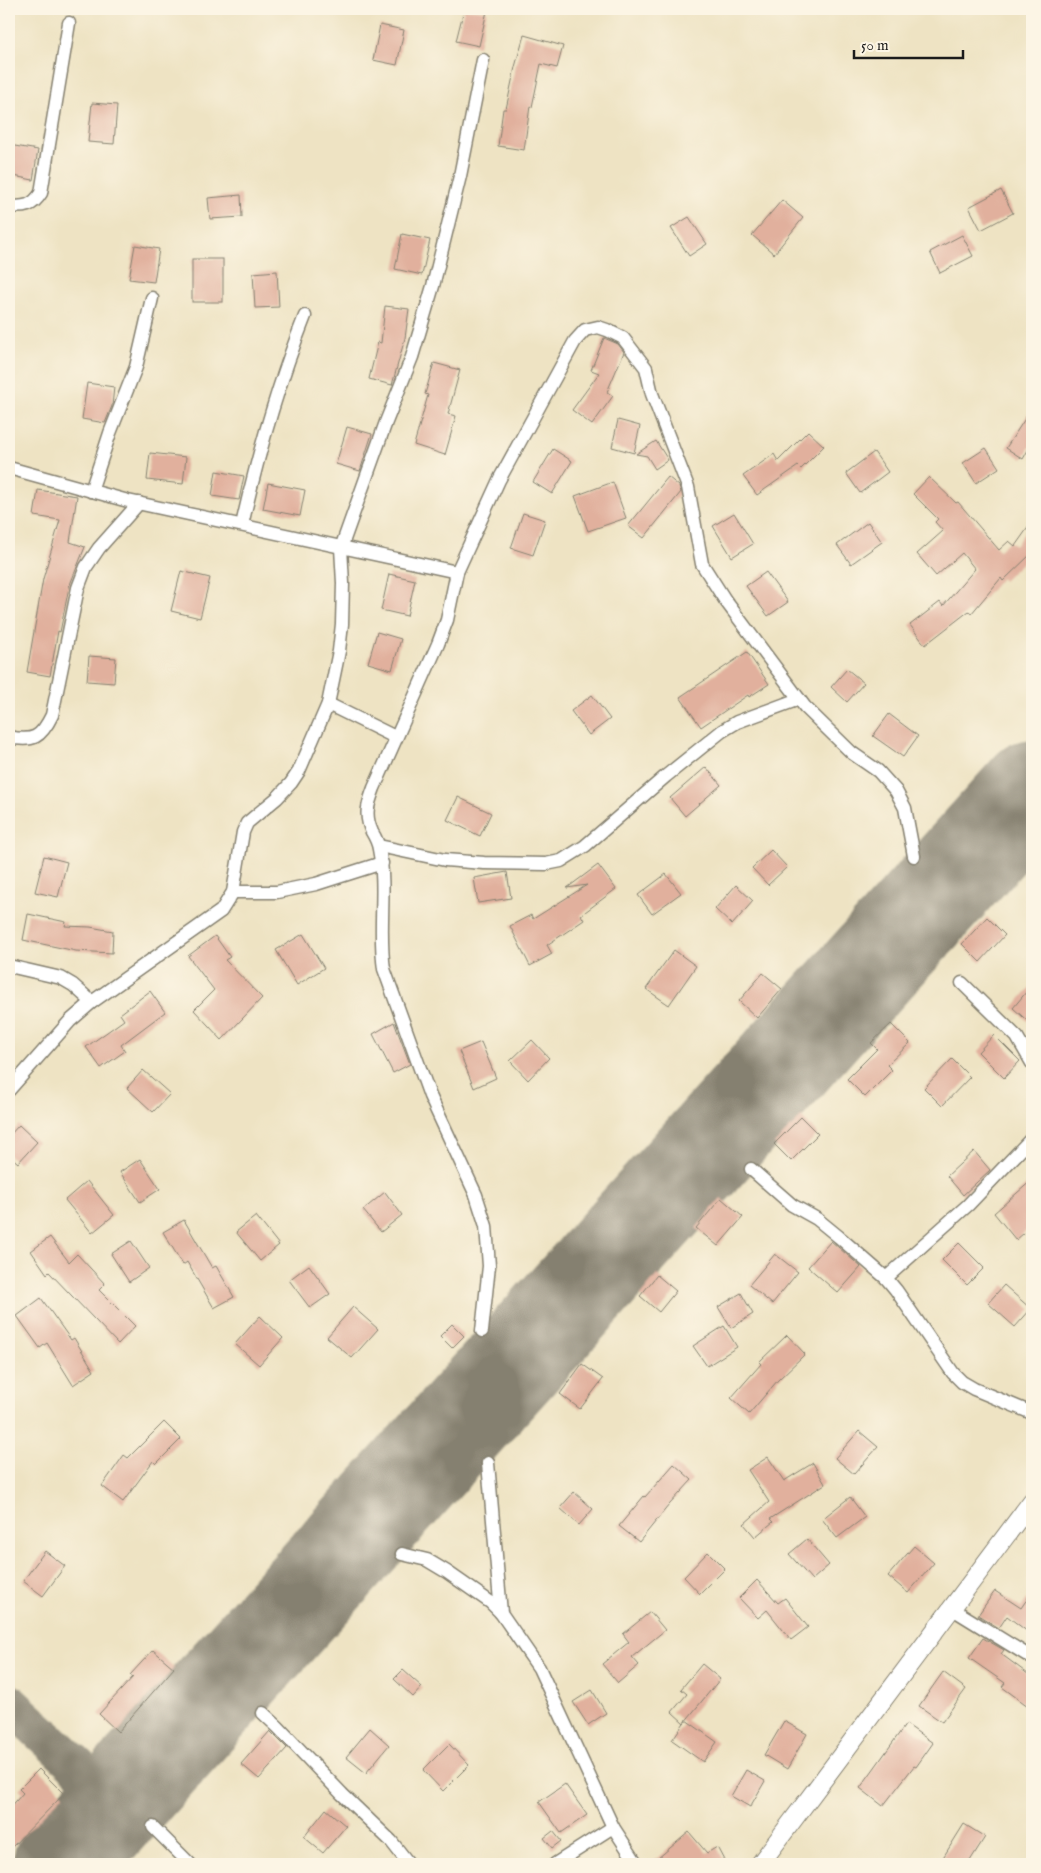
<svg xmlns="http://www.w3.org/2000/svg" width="1041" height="1873" viewBox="0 0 1041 1873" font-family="'IM FELL English',serif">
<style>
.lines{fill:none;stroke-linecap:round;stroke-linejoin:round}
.taxiway{stroke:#858070;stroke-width:39}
.runway{stroke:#858070;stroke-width:99}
.building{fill:#e1b09d}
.street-casing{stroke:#858070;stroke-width:15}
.secondary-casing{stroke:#858070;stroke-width:20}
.street{stroke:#fff;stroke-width:12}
.secondary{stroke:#fff;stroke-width:18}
</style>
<rect width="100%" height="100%" fill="#fcf5e5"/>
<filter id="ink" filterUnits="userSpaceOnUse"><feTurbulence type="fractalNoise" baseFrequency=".02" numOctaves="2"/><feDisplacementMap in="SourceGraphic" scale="10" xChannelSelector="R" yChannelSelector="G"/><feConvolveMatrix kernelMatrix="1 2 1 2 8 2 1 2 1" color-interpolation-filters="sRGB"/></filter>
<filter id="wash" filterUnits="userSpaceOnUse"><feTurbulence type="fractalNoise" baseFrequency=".0096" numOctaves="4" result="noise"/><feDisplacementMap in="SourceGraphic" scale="20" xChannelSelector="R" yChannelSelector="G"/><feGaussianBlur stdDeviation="1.12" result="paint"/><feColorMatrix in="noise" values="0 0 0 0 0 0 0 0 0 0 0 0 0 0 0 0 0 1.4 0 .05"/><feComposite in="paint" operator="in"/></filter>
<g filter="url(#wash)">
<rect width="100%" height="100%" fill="#eee3c3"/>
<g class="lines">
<path class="taxiway" d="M9 1703 117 1803"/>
<path class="runway" d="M62 1864 1032 789"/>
</g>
<g id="blocks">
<g class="building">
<path d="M464 9 487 11 479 46 456 41Z"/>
<path d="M380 25 404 30 397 65 373 60Z"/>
<path d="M524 35 563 46 557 68 541 64 532 107 530 106 524 150 498 146 503 109H506L515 67Z"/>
<path d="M92 103 117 105 114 144 88 142Z"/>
<path d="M9 145 38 150 33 180 9 175Z"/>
<path d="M1001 190 1013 213 981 230 969 207Z"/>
<path d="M241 195 242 217 210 219 208 198Z"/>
<path d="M782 200 803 218 774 254 752 235Z"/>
<path d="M689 217 707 244 689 256 671 228Z"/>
<path d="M402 234 430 240 422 275 395 269Z"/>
<path d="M962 235 973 256 940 273 930 252Z"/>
<path d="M135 245 159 249 154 282 129 279Z"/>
<rect x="192" y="259" width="31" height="43"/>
<path d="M277 271 279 307 255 308 253 273Z"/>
<path d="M385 306 409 309 405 338 392 385 369 379 378 342 381 343Z"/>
<path d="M604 338 618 344 624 352 607 392 613 396 592 425 572 410 599 373 591 370Z"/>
<path d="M434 363 460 370 448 414 456 416 445 455 414 445 428 395 425 394Z"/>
<path d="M87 383 114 387 112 406 105 423 82 419Z"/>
<path d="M1032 408V443L1023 459 1006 448Z"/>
<path d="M618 420 640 426 634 453 612 447Z"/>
<path d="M347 427 372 434 360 471 336 464Z"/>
<path d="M808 431 824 446 801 469 798 466 757 495 743 476 774 454 778 461Z"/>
<path d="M656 441 668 460 655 469 647 456 636 454Z"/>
<path d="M986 448 999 468 976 483 963 463Z"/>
<path d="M553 449 572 461 552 494 533 482Z"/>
<path d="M874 452 888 472 860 493 846 473Z"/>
<path d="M150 453 186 457 183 484 147 480Z"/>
<path d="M216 471 244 476 239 500 212 496Z"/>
<path d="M668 477 679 486 681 492 644 538 628 526Z"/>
<path d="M929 477 956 503 958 502 999 550 1009 541 1015 546 1032 522V553L1003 581 1001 578 971 614 969 611 925 645 910 625 940 602 943 606 975 569 962 553 936 576 917 554 943 531 935 522 938 519 913 494Z"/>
<path d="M613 482 626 518 588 531 575 496Z"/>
<path d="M268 483 305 490 300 516 263 509Z"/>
<path d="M38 490 77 496 70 542 85 547 69 587 60 632 58 631 50 676 27 672 43 579 60 520 34 516Z"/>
<path d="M523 513 545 520 533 555 511 548Z"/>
<path d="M734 513 753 544 732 557 713 526Z"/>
<path d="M868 522 882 542 851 564 837 545Z"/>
<path d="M181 571 210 578 200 618 171 611Z"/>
<path d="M766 572 788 602 768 616 746 586Z"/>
<path d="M389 574 415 580 407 616 381 610Z"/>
<path d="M377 632 401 639 392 670 368 663Z"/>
<path d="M747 652 769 684 749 697 748 695 701 727 680 697Z"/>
<path d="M89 656 116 658 114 683 87 681Z"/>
<path d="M847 669 864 683 847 702 831 687Z"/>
<path d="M592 695 610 719 589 735 571 711Z"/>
<path d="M889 714 918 736 903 757 873 736Z"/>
<path d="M706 767 721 785 685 816 670 798Z"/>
<path d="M458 797 491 813 480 836 447 820Z"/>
<path d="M771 850 787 867 768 885 752 868Z"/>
<path d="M44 856 67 862 58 897 35 892Z"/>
<path d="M598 865 616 889 581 915 584 920 547 945 552 954 530 966 510 926 531 915 533 919 587 885 567 888Z"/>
<path d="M507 872 511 898 478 903 474 878Z"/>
<path d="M666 874 681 893 652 914 638 895Z"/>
<path d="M736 885 753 901 732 925 715 909Z"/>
<path d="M28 914 66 922 65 926 90 927 113 931 112 953 76 951 23 940Z"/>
<path d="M987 917 1005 935 980 962 962 944Z"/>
<path d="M303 934 324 968 297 985 276 950Z"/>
<path d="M215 936 230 957 225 960 262 998 222 1040 194 1010 214 990 188 956Z"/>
<path d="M674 950 696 966 669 1005 646 989Z"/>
<path d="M763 973 782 989 757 1018 739 1001Z"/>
<path d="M1032 985V1025L1013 1008Z"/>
<path d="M150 991 165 1012 121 1045 125 1051 101 1068 86 1047 124 1020 120 1014Z"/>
<path d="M394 1022 410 1064 393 1073 373 1034Z"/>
<path d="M891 1024 910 1043 887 1065 892 1070 865 1097 847 1079 877 1049 871 1043Z"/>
<path d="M994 1035 1020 1061 1004 1078 978 1052Z"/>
<path d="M532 1040 549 1058 528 1080 510 1061Z"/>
<path d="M481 1042 496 1078 474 1088 459 1051Z"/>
<path d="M952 1059 970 1077 942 1106 924 1088Z"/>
<path d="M143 1070 170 1094 153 1112 127 1088Z"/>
<path d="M801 1117 818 1134 791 1161 774 1144Z"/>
<path d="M19 1125 37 1142 18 1163 9 1155V1136Z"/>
<path d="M974 1151 990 1170 963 1195 947 1176Z"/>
<path d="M140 1159 160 1189 140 1202 120 1172Z"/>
<path d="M1032 1180V1226L1016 1240 994 1213Z"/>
<path d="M87 1181 114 1215 92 1233 65 1200Z"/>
<path d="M385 1192 402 1215 381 1232 363 1210Z"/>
<path d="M721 1198 743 1217 718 1246 696 1228Z"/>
<path d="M256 1216 279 1245 260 1261 236 1232Z"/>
<path d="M184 1220 212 1268 216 1266 234 1297 214 1308 187 1262 183 1265 163 1232Z"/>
<path d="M50 1237 69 1262 77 1254 105 1284 99 1290 135 1326 118 1344 49 1272 47 1274 31 1251Z"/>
<path d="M131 1241 149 1268 129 1282 111 1254Z"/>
<path d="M831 1241 861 1267 838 1293 808 1267Z"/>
<path d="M959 1243 984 1268 967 1285 942 1260Z"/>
<path d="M775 1254 798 1272 772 1304 749 1285Z"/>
<path d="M309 1265 330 1294 310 1308 289 1280Z"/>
<path d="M657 1275 676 1291 659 1312 640 1296Z"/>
<path d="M1004 1285 1031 1309 1015 1327 988 1303Z"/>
<path d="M741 1293 753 1314 731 1328 718 1307Z"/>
<path d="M41 1298 71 1340 74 1338 94 1371 73 1385 47 1343 40 1348 17 1316Z"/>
<path d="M353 1307 378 1329 352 1358 327 1337Z"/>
<path d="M260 1316 283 1338 259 1365 235 1344Z"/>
<path d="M452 1324 464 1336 452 1348 440 1336Z"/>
<path d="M724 1326 737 1347 707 1366 693 1346Z"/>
<path d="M787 1335 805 1354 778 1380 749 1414 731 1398 761 1364 759 1362Z"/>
<path d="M582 1364 603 1379 580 1409 560 1394Z"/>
<path d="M164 1422 181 1439 156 1464 153 1461 123 1502 102 1486 124 1455 128 1458Z"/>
<path d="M859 1431 878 1447 854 1474 835 1458Z"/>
<path d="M768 1457 784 1481 813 1463 825 1484 770 1519 773 1522 755 1537 744 1524 769 1502 748 1470Z"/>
<path d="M674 1464 692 1480 669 1505 639 1542 619 1526 644 1496 645 1497Z"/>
<path d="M574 1492 593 1509 579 1525 560 1508Z"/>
<path d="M850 1497 865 1517 837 1538 822 1519Z"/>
<path d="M807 1539 829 1565 812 1580 789 1554Z"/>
<path d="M914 1546 934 1563 908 1593 888 1576Z"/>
<path d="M45 1551 65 1566 43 1596 23 1581Z"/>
<path d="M708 1552 725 1569 700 1594 684 1577Z"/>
<path d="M757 1580 778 1603 785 1598 808 1627 791 1640 767 1610 758 1618 739 1598Z"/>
<path d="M995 1591 1021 1608 1032 1592V1635L1007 1616 999 1628 978 1615Z"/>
<path d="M650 1612 665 1630 632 1657 639 1665 618 1683 602 1664 629 1642 623 1634Z"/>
<path d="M983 1638 1004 1650 1001 1654 1032 1677V1709L1002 1687 1005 1683 969 1658Z"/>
<path d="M153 1650 174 1668 118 1732 99 1714 133 1677 130 1675Z"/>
<path d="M702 1664 720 1679 684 1723 672 1712 687 1694 681 1689Z"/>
<path d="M403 1670 422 1687 413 1697 394 1679Z"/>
<path d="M943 1672 966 1689 942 1722 919 1706Z"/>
<path d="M592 1690 606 1713 588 1725 573 1702Z"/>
<path d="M686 1720 717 1742 703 1762 672 1740Z"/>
<path d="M784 1721 807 1734 787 1769 764 1755Z"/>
<path d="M906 1724 933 1743 916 1767 914 1766 883 1806 860 1788Z"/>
<path d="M370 1728 389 1745 366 1773 346 1757Z"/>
<path d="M270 1731 287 1748 259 1779 241 1764Z"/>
<path d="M449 1744 469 1765 443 1791 423 1770Z"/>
<path d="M39 1769 64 1794 9 1850V1809L23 1793 19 1789Z"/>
<path d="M746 1770 765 1781 750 1807 731 1796Z"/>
<path d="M565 1784 587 1815 561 1833 539 1802Z"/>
<path d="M326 1809 346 1826 323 1853 304 1837Z"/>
<path d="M964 1824 985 1837 968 1864H939Z"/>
<path d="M553 1831 561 1841 552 1848 544 1838Z"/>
<path d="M689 1832 707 1853 717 1847 726 1864H651Z"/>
</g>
</g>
</g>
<g filter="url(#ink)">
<use href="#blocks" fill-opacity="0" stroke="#858070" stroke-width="1"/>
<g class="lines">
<g class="street-casing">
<g id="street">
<path d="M9 206C24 208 33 206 41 193L69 23"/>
<path d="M9 468 128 501 457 572"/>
<path d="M91 491 110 433 136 367 152 298"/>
<path d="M242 525C258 454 278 384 305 316"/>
<path d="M328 704 395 737"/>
<path d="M9 737C33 742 41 738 52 715L78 588 86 567 99 548 139 503"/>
<path d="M379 846 445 860 484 863 546 864 561 861 585 846 666 776 722 731 737 722 799 699"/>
<path d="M233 892H277L316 884 382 863"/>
<path d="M9 966 61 978 73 985 92 1002"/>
<path d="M962 983 1017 1037 1032 1063"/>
<path d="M9 1090 70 1021 92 1002 221 911 233 892 243 832 247 823 277 798 291 783 299 771 328 704 339 651 342 624 343 583 341 548 386 422 412 357 433 286 460 176 483 60"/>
<path d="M751 1169 792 1205 817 1219 839 1237 886 1278 896 1290 953 1373 962 1382 974 1389 1032 1413"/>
<path d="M886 1278 968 1205 1032 1138"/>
<path d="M482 1331 489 1266 486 1226 476 1195 430 1096 384 969C378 929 387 889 379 849 378 843 375 837 372 832 364 815 368 804 374 788L438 644 447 620 457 572 499 480 575 341 585 330 598 327 607 330 623 338 646 368 652 394 688 487 702 564 725 600 805 707 852 753 878 771 896 791 905 808 914 856"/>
<path d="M488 1463 501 1613"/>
<path d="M402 1554 427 1560 447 1572 490 1602 501 1613 539 1668 613 1827 637 1864"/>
<path d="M951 1608 1032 1658"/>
<path d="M263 1713 278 1727 342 1794 391 1841 409 1864"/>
<path d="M153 1827 190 1864"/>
<path d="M555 1864 613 1827"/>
</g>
</g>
<g class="secondary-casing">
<path id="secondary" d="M760 1864 1032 1501"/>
</g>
<use href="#street" class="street"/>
<use href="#secondary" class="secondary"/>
</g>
</g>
<rect width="1041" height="1873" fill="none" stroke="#fcf5e5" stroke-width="30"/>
<path d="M854 50v8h109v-8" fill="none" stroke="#1c1c1c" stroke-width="2.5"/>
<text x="861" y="50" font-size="15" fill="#1c1c1c" stroke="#fcf5e5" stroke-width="4" paint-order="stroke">50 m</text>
</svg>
